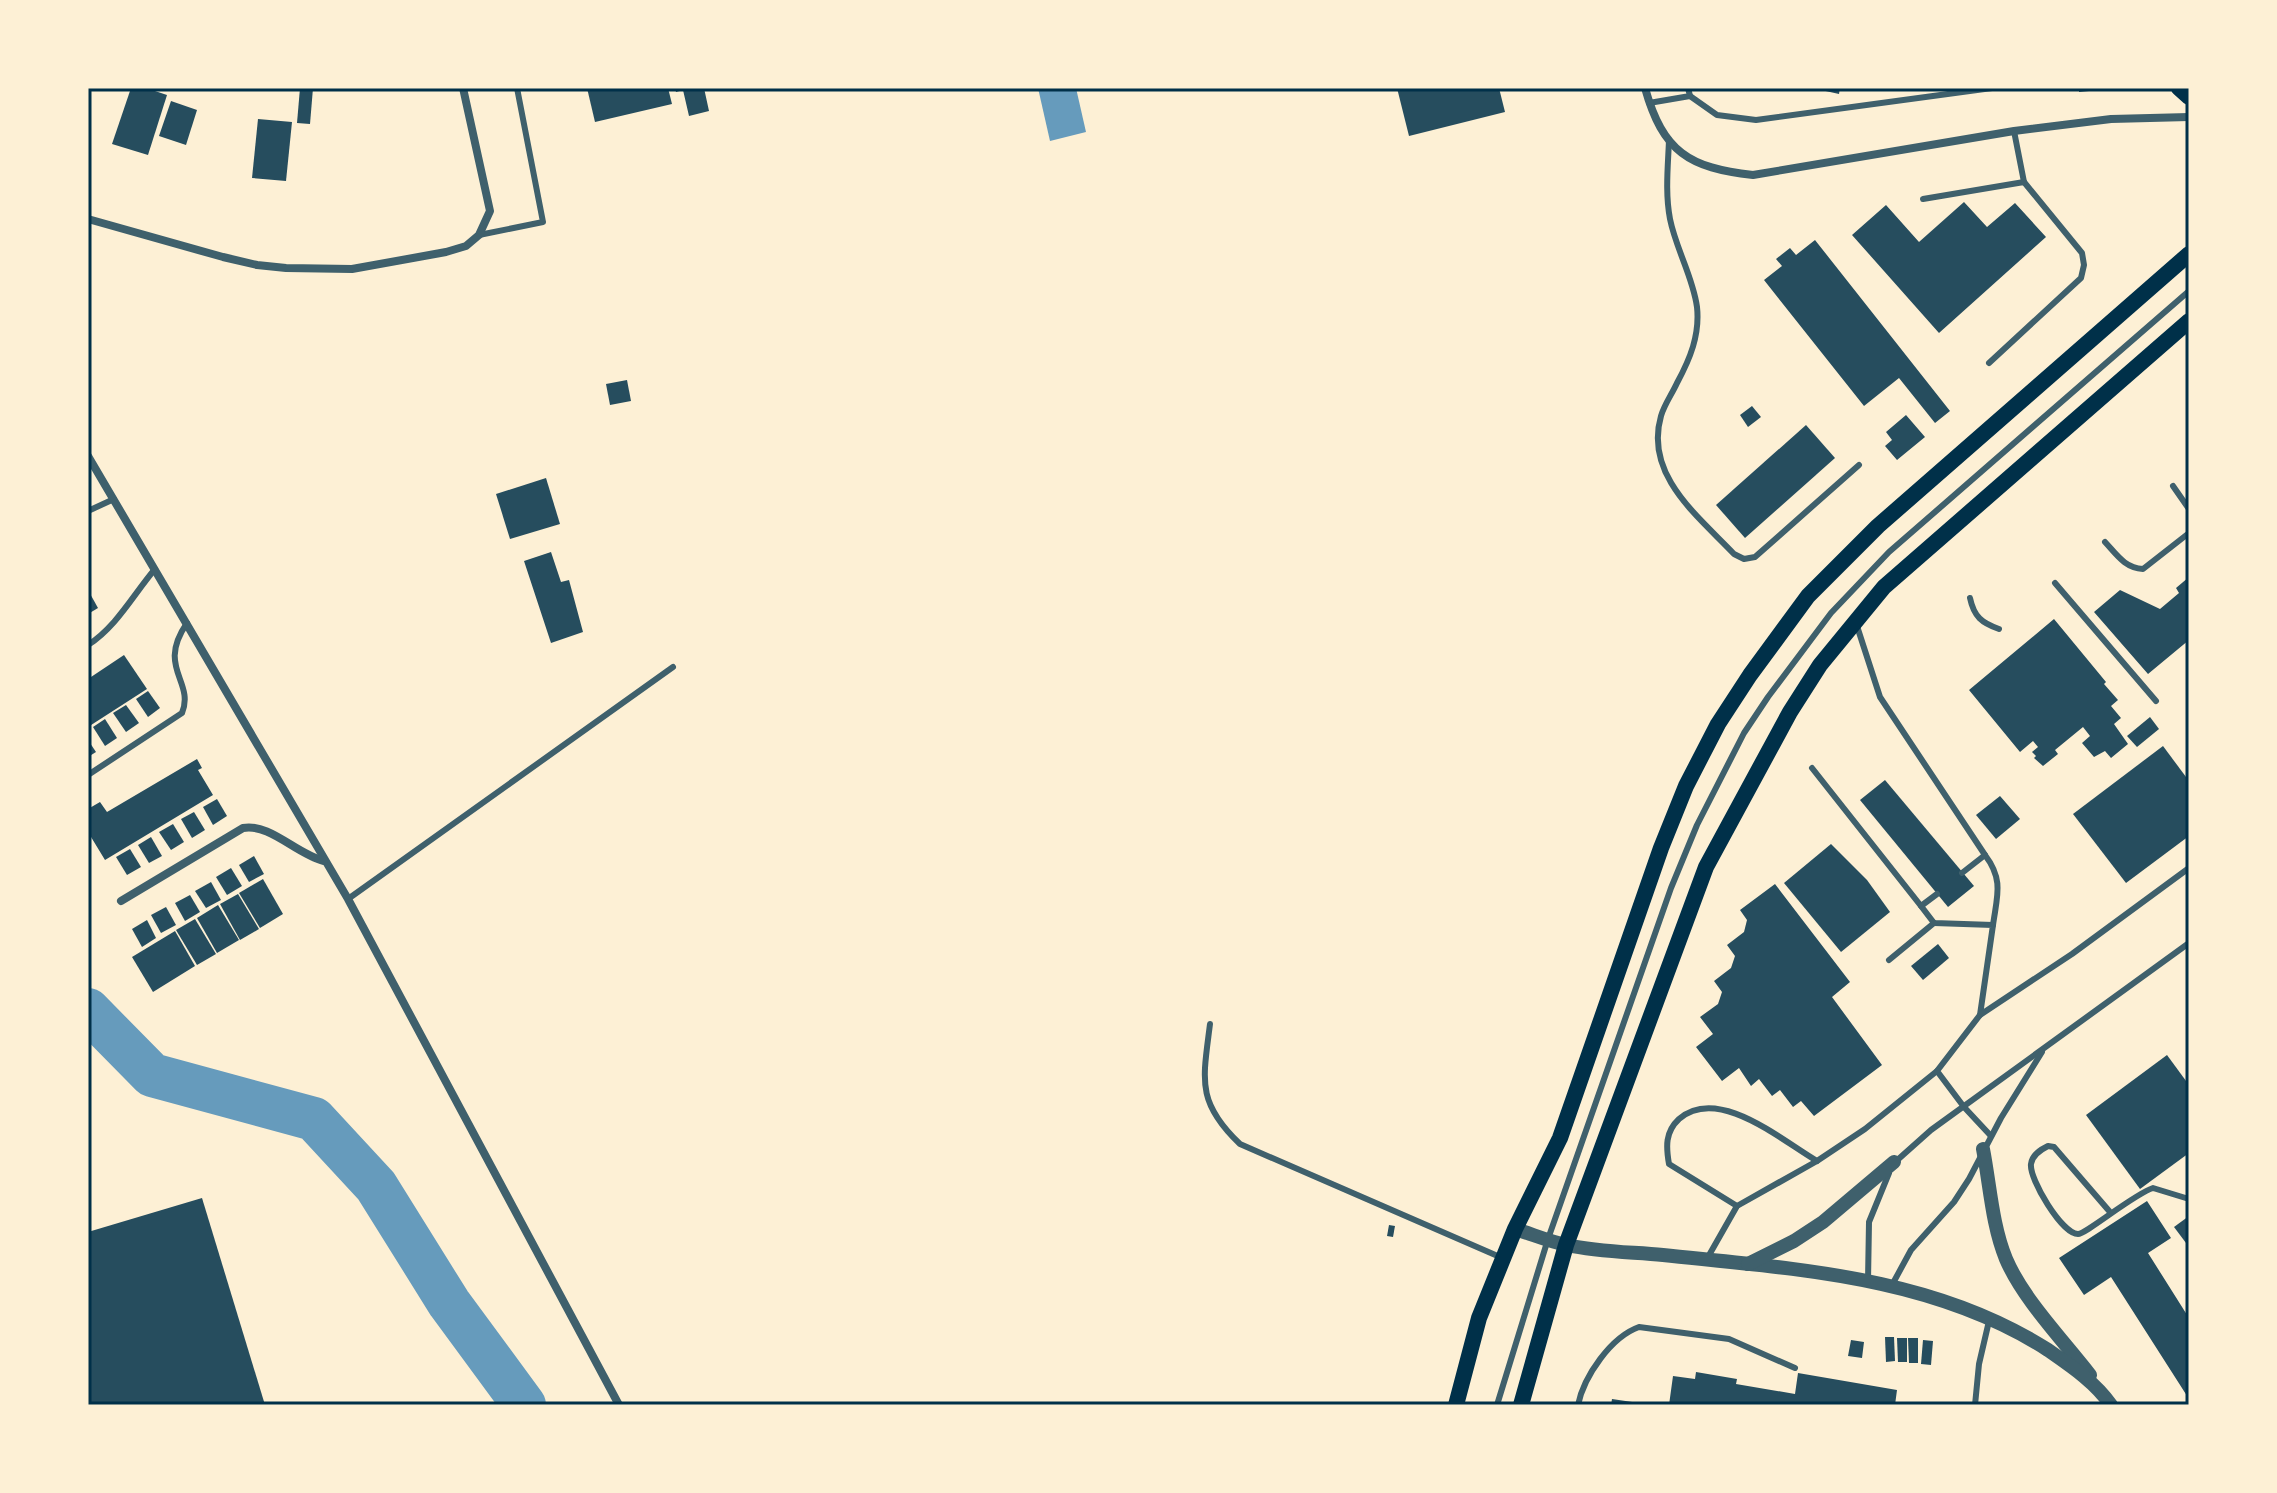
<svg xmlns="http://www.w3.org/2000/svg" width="2277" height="1493" viewBox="0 0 2277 1493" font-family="Ubuntu,sans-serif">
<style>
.water{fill:#669bbc}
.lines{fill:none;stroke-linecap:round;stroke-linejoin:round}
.river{stroke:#669bbc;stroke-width:44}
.building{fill:#264d5e}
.service{stroke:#3f606c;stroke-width:6}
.minor{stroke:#3f606c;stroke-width:8}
.tertiary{stroke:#3f606c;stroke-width:14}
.secondary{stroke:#003049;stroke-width:16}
.neatline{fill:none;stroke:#003049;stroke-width:3}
</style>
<rect width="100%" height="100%" fill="#fdf0d5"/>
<path class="water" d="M1038 88H1076L1086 132 1050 141Z"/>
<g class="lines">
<path class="river" d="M88 1010 152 1075 314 1119 376 1186 449 1303 524 1405"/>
</g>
<g class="building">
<path d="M131 88H146L167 95 148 155 112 144Z"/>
<path d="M300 88H313L310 124 297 123Z"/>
<path d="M587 88H668L672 104 595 122Z"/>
<path d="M675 88H704L709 111 689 116 683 90 676 92Z"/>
<path d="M1397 88H1499L1505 112 1409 136Z"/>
<path d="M1812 88H1840L1839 94Z"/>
<path d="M2079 88H2098L2099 90 2079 92Z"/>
<path d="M171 101 197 110 186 145 159 136Z"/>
<path d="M258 119 292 122 286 181 252 178Z"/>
<path d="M1964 202 1987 227 2015 203 2046 237 1939 333 1852 235 1886 205 1919 242Z"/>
<path d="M1815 240 1950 411 1935 423 1899 378 1864 406 1764 280 1782 266 1776 259 1790 248 1796 255Z"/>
<path d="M627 380 631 401 610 405 606 384Z"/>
<path d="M1752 406 1761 417 1748 427 1740 415Z"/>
<path d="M1906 415 1925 437 1897 460 1885 446 1892 440 1886 432Z"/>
<path d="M1806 425 1835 458 1745 538 1716 505Z"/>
<path d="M546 478 560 524 510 539 496 494Z"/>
<path d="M551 552 561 582 569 580 583 632 551 643 524 561Z"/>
<path d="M2189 577V640L2148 674 2094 612 2120 590 2160 609 2179 593 2176 588Z"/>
<path d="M88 590 98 608 88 614Z"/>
<path d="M2054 619 2106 682 2104 684 2118 700 2111 706 2121 718 2114 724 2128 744 2111 758 2105 751 2094 757 2082 743 2090 736 2083 727 2055 750 2058 754 2043 766 2034 758 2036 756 2032 752 2038 747 2033 741 2020 752 1969 690Z"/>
<path d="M124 655 147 689 88 727V679Z"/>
<path d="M148 691 160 708 148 717 136 699Z"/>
<path d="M126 705 139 723 126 732 113 713Z"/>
<path d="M2150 717 2159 729 2137 747 2127 736Z"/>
<path d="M105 719 117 738 105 746 93 727Z"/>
<path d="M88 740 96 752 88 757Z"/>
<path d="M2163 746 2189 781V836L2126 883 2073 814Z"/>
<path d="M197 759 202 768 198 770 213 795 105 860 88 832V809L100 802 107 812Z"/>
<path d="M1885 780 1974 886 1948 907 1860 800Z"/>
<path d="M2000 796 2020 819 1996 839 1976 815Z"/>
<path d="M217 799 227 816 213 825 203 807Z"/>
<path d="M194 812 205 830 192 838 181 819Z"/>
<path d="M173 824 184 842 171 850 159 832Z"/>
<path d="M151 837 162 856 149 863 138 845Z"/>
<path d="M1831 844 1867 880 1890 912 1841 952 1784 883Z"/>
<path d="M130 849 141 867 127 875 116 857Z"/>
<path d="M254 856 264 874 249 882 239 865Z"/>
<path d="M231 868 242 886 227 895 216 877Z"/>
<path d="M263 879 283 914 260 928 239 893Z"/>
<path d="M211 882 221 900 206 908 195 891Z"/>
<path d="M1775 884 1850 982 1832 997 1882 1065 1814 1116 1801 1101 1793 1107 1780 1090 1772 1096 1759 1079 1751 1086 1739 1068 1722 1081 1696 1047 1713 1034 1700 1017 1718 1004 1722 992 1714 981 1731 968 1735 956 1727 945 1744 932 1747 920 1740 910Z"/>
<path d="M238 894 259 929 240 940 220 904Z"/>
<path d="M190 895 200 912 185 921 175 903Z"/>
<path d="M218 905 239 940 217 953 197 918Z"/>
<path d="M166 907 176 925 161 933 151 915Z"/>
<path d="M195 919 216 954 197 965 176 930Z"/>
<path d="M147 920 156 938 142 947 132 929Z"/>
<path d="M175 931 195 966 153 992 132 957Z"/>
<path d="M1938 944 1949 958 1923 980 1911 966Z"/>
<path d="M2167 1055 2189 1085V1153L2140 1189 2086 1115Z"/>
<path d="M202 1198 265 1405H88V1232Z"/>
<path d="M2147 1201 2171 1238 2148 1253 2189 1318V1399L2111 1277 2084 1295 2059 1258Z"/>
<path d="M2189 1216V1247L2174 1227Z"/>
<path d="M1389 1225 1395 1226 1393 1237 1387 1236Z"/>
<path d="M1885 1337H1894L1895 1361 1886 1362Z"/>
<path d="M1897 1338H1907V1362H1898Z"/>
<path d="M1908 1338H1918V1363H1909Z"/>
<path d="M1851 1340 1864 1342 1862 1358 1848 1356Z"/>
<path d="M1923 1340 1933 1341 1931 1365 1921 1364Z"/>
<path d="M1696 1372 1737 1379 1736 1384 1795 1394 1798 1373 1897 1390 1895 1405H1669L1673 1376 1695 1379Z"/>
<path d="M1612 1399 1639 1403V1405H1611Z"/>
</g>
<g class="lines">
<g class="service">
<path d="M1690 96 1717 115 1756 120 1992 88"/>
<path d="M1649 103 1690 96 1688 88"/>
<path d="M2014 131 2024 182"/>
<path d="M1669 140C1668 166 1665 193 1670 219 1676 249 1693 277 1697 307 1700 335 1690 359 1677 383 1672 394 1664 405 1661 416 1644 475 1698 516 1734 554L1744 559 1755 557 1859 465"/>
<path d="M1923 199 2024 182 2082 253 2084 265 2081 278 1989 363"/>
<path d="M479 235 543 222 517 88"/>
<path d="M2173 486 2189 509"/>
<path d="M88 511 114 499"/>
<path d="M2105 542C2117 555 2125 568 2143 569L2189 533"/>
<path d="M2055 583 2156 701"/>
<path d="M1970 598C1974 617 1982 623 1999 629"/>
<path d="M1856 623 1880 697 1985 855 1962 873"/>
<path d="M88 645C117 626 133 595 155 569"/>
<path d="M1812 768 1921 906"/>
<path d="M88 775 182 713C195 681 156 668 187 623"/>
<path d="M1985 855C2004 880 1997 896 1993 925"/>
<path d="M1937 894 1921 906 1934 923 1993 925 1980 1015 1937 1071 1964 1107 1991 1136"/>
<path d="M348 899 673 667"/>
<path d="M1889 960 1934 923"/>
<path d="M1980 1015 2072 954 2189 868"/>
<path d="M1210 1024C1203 1080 1196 1102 1240 1144L1500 1257"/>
<path d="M1894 1163 1931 1130 2189 943"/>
<path d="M1737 1206 1669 1164C1666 1147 1665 1132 1679 1119 1718 1085 1781 1140 1817 1161"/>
<path d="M2110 1212 2054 1147 2048 1146C2040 1150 2032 1155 2031 1164 2029 1179 2062 1234 2078 1234 2086 1234 2134 1194 2153 1188L2189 1199"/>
<path d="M1708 1257 1737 1206 1817 1161 1865 1129 1937 1071"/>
<path d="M1868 1281 1869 1222 1889 1173"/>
<path d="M1892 1285 1911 1250 1954 1202 1969 1179 2001 1118 2042 1052"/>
<path d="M1497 1405 1548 1239 1671 888 1697 825 1744 733 1768 697 1831 613 1889 552 2189 291"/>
<path d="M1578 1405C1584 1376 1611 1337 1639 1327L1729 1339 1795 1368"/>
<path d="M1975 1405 1979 1364 1989 1321"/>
</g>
<g class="minor">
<path d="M1645 88C1663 152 1689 168 1753 175L2014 131 2111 119 2189 117"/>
<path d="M88 219 223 257 257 265 286 268 352 269 446 252 466 246 479 235 490 211 463 88"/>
<path d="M88 456 348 899 619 1405"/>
<path d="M121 901 243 828C270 823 296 854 324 861"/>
</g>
<g class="tertiary">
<path d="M1983 1149C1990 1185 1992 1225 2006 1259 2023 1299 2063 1340 2090 1375"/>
<path d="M1515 1229C1532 1234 1550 1242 1567 1245 1598 1252 1632 1252 1663 1255 1795 1269 1933 1276 2048 1350 2071 1366 2095 1382 2111 1405"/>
<path d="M1748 1264 1794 1241 1823 1222 1894 1162"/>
</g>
<g class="secondary">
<path d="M2179 88 2189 97"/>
<path d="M1456 1405 1479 1318 1515 1229 1560 1138 1661 848 1686 786 1718 724 1750 675 1808 596 1878 526 2189 254"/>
<path d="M1521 1405 1566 1245 1706 867 1790 712 1820 665 1884 587 2189 321"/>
</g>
</g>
<rect width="2277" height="1493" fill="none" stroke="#fdf0d5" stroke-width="180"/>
<rect x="90" y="90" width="2097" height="1313" class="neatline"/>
</svg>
